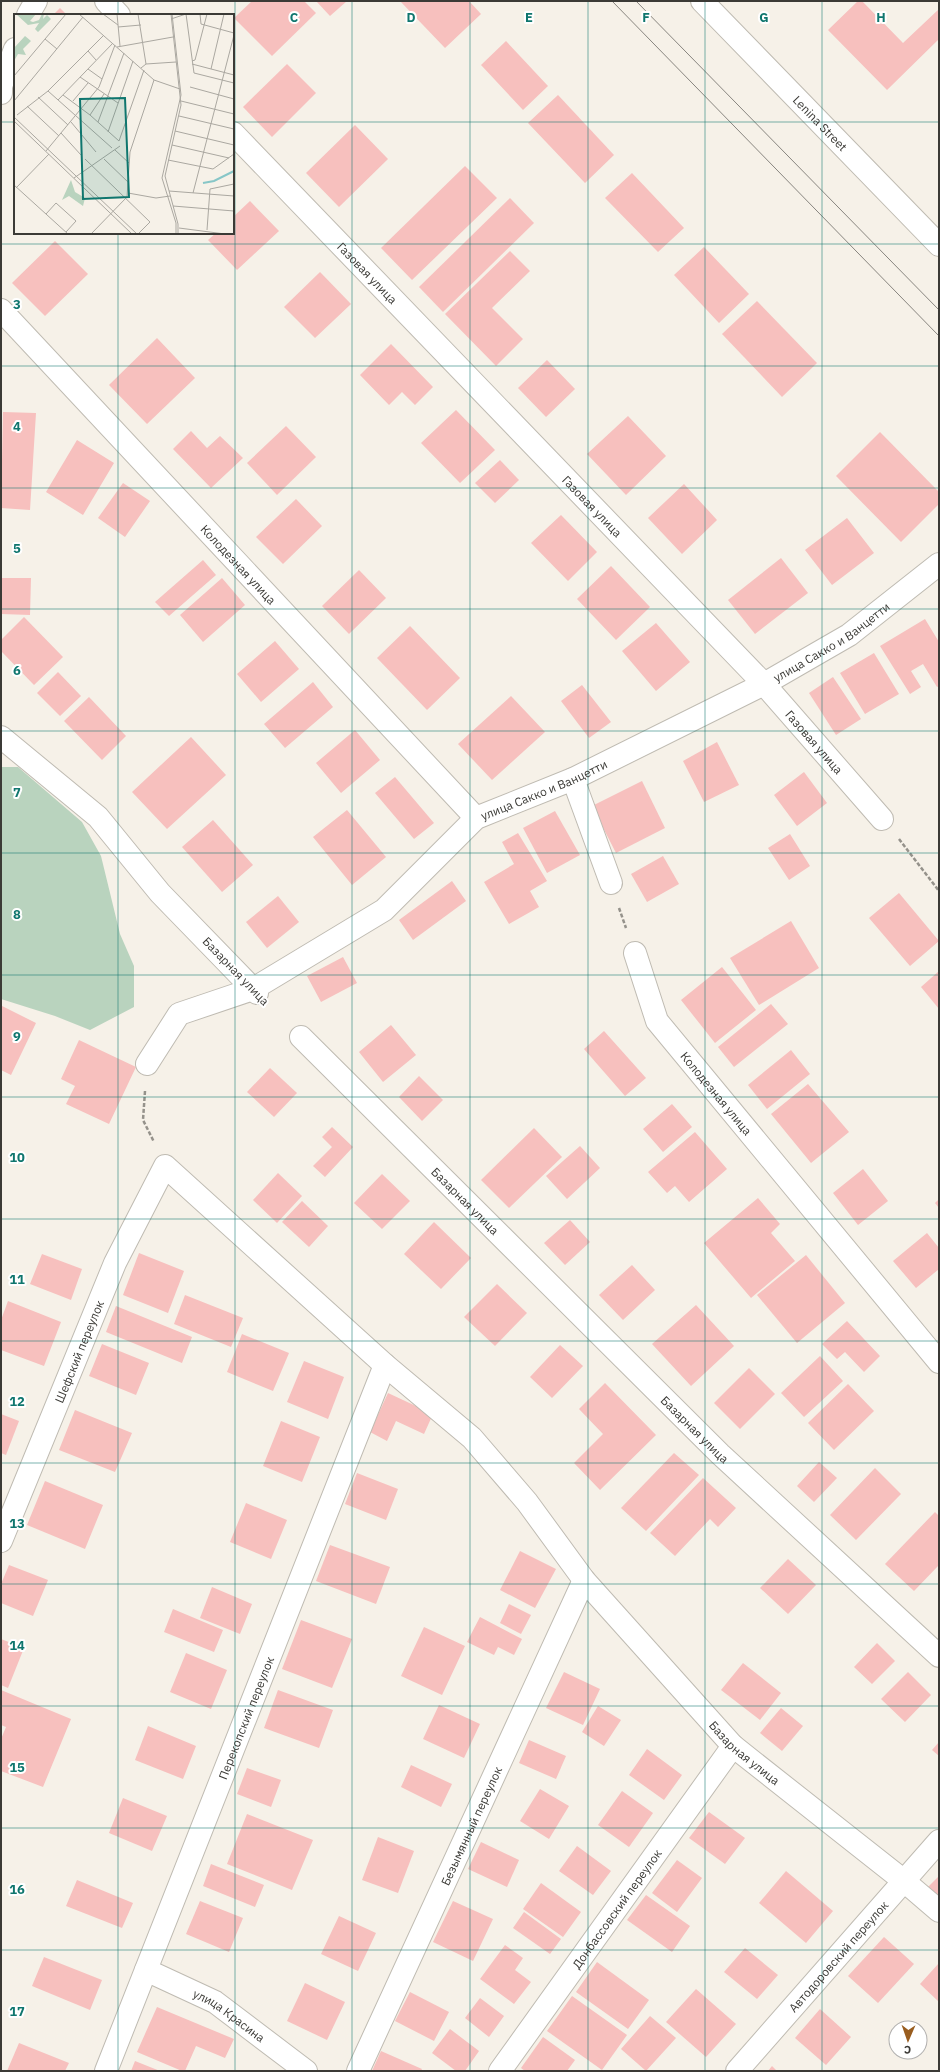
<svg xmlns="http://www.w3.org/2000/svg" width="940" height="2072" viewBox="0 0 940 2072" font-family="'IBM Plex Sans',sans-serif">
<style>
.green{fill:#b9d3be}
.building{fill:#f7c0be}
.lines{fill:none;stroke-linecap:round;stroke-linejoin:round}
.street-casing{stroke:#bfbbb2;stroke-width:24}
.secondary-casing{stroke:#bfbbb2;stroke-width:24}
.path{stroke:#95928b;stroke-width:2.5;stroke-dasharray:4 2;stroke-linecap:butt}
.street{stroke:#fff;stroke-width:22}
.secondary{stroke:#fff;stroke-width:22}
.tram{stroke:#88857f;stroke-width:1}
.grid{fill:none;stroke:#0f766e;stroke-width:1;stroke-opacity:0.55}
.labels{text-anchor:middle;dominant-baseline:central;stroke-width:4;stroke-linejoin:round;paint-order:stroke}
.street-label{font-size:12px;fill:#3b3a36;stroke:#fff}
.inset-river{fill:none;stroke:#87c6c7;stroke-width:2}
.inset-road{fill:none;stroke:#aba8a1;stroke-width:1}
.view{fill:#0f766e;fill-opacity:0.15;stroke:#0f766e;stroke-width:2}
.inset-edge{fill:none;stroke:#3b3a36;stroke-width:2}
.grid-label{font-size:13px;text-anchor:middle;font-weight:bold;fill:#0f766e;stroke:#fff;stroke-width:4;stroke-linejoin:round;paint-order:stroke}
</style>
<rect width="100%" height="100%" fill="#f6f1e8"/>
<path class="green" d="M1 767H18L82 822 101 856 120 934 134 966V1007L90 1030 55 1016 1 999Z"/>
<g class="building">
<path d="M252 1H304L316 13 272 56 234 18Z"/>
<path d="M316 1H347L330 16Z"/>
<path d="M400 1H469L481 14 445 48Z"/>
<path d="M858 1H862L903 43 939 9V39L887 90 828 30Z"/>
<path d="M60 8 67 15H53Z"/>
<path d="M506 41 548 86 523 110 481 65Z"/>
<path d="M287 64 316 93 272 137 243 107Z"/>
<path d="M558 95 614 155 585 183 528 123Z"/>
<path d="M355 125 388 159 339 207 306 173Z"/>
<path d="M465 166 497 198 412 280 381 248Z"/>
<path d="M632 173 684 228 658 252 605 198Z"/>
<path d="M510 198 534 223 443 312 419 287Z"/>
<path d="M250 201 279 231 237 270 208 240 216 233H233V217Z"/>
<path d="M55 241 88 274 45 316 12 283Z"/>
<path d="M704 247 749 294 719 323 674 275Z"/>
<path d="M510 251 530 271 492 308 523 339 496 366 445 314Z"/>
<path d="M320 272 351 304 315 338 284 307Z"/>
<path d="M757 301 817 363 782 397 722 334Z"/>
<path d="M157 338 195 378 147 424 109 385Z"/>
<path d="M391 344 433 387 415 405 402 392 389 405 360 375Z"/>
<path d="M547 360 575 389 546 417 518 388Z"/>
<path d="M456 410 495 450 460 483 421 443Z"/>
<path d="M3 412 36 413 30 510 1 508Z"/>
<path d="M628 416 666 456 626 495 587 454Z"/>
<path d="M286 426 316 457 277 495 247 463Z"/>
<path d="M191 431 207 448 220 436 243 458 211 488 173 449Z"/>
<path d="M880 432 939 492V504L901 542 836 476Z"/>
<path d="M77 440 114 463 83 515 46 492Z"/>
<path d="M500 460 519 480 495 503 475 483Z"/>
<path d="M123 483 150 501 125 537 98 518Z"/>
<path d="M684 484 717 520 682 554 648 518Z"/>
<path d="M296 499 322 526 283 564 256 537Z"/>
<path d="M561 515 597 552 568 581 531 543Z"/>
<path d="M847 518 874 553 832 585 805 550Z"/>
<path d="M781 558 808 593 755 634 728 600Z"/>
<path d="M203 560 216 575 169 616 155 602Z"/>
<path d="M611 566 650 607 616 640 577 599Z"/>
<path d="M359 570 386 598 349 634 322 606Z"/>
<path d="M1 578H31L30 615 1 614Z"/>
<path d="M222 578 245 605 203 642 180 615Z"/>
<path d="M24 617 63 657 34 685 1 651V640Z"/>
<path d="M925 619 939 642V686L937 687 923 664 911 671 921 687 910 694 880 646Z"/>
<path d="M656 623 690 662 656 691 622 651Z"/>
<path d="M410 626 460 678 427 710 377 658Z"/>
<path d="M275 641 299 669 261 702 237 674Z"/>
<path d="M874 653 899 694 865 714 840 673Z"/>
<path d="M58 672 81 696 60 716 37 693Z"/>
<path d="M833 677 861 719 836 735 809 693Z"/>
<path d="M313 682 333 707 285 748 264 724Z"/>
<path d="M582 685 611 722 589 738 561 701Z"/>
<path d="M511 696 545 732 492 780 458 744Z"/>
<path d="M89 697 126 736 102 760 64 721Z"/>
<path d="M355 730 380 760 341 793 316 763Z"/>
<path d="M191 737 226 775 167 829 132 792Z"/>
<path d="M717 742 739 785 704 802 683 761Z"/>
<path d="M804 772 827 803 797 826 774 795Z"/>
<path d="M395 777 434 823 414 839 375 793Z"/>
<path d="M642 781 665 828 616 853 592 806Z"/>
<path d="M347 810 386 857 352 885 313 837Z"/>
<path d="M555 811 580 855 547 873 523 828Z"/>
<path d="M213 820 253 865 222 892 182 847Z"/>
<path d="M518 833 547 881 530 891 539 907 509 924 484 882 514 864 502 842Z"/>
<path d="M790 834 810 866 789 880 768 848Z"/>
<path d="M663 856 679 884 647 902 631 874Z"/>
<path d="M452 881 466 901 413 940 399 920Z"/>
<path d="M899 893 939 941 910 966 869 918Z"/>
<path d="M278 896 299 922 267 948 246 922Z"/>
<path d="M791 921 819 968 759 1005 730 958Z"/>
<path d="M343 957 357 983 321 1002 307 976Z"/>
<path d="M722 967 756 1010 715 1043 681 1000Z"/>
<path d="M939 971V1009L921 987Z"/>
<path d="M771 1004 788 1024 734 1067 718 1047Z"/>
<path d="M2 1006 36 1023 11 1075 1 1070Z"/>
<path d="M391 1025 416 1055 383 1082 359 1052Z"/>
<path d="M604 1031 646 1078 625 1096 584 1049Z"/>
<path d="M79 1040 136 1067 109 1124 66 1104 75 1086 61 1079Z"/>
<path d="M791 1050 810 1074 767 1109 748 1085Z"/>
<path d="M270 1068 297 1093 274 1117 247 1092Z"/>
<path d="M419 1076 443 1100 422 1121 399 1097Z"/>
<path d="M808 1084 849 1132 811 1163 771 1114Z"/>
<path d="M672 1104 692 1127 663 1152 643 1129Z"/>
<path d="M332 1127 353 1147 325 1177 313 1166 332 1147 322 1137Z"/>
<path d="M534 1128 562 1157 509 1208 481 1180Z"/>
<path d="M695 1132 727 1169 689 1202 675 1186 667 1193 648 1172Z"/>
<path d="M580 1146 600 1168 567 1199 546 1176Z"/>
<path d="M863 1169 888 1201 858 1225 833 1193Z"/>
<path d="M278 1173 302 1196 277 1223 253 1200Z"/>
<path d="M382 1174 410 1201 382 1229 354 1203Z"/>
<path d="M758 1198 780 1224 771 1233 795 1261 751 1298 704 1243Z"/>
<path d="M939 1199V1208L935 1203Z"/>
<path d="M302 1201 328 1226 309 1247 282 1222Z"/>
<path d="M570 1220 590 1242 565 1265 544 1243Z"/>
<path d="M434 1222 471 1258 441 1289 404 1254Z"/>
<path d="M927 1233 939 1248V1269L916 1288 893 1261Z"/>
<path d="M139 1253 184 1271 168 1313 123 1295Z"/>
<path d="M42 1254 82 1269 71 1300 30 1284Z"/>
<path d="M806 1255 845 1303 797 1343 757 1295Z"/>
<path d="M632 1265 655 1290 623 1320 599 1295Z"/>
<path d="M497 1284 527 1313 495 1346 464 1317Z"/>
<path d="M185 1295 243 1318 231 1347 174 1324Z"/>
<path d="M8 1301 61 1322 44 1366 1 1350V1320Z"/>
<path d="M696 1305 734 1346 691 1386 652 1344Z"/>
<path d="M116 1306 192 1337 182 1363 106 1332Z"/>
<path d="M847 1321 880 1356 864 1372 845 1352 837 1359 822 1344Z"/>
<path d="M242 1334 289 1353 273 1391 227 1372Z"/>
<path d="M102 1344 149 1363 136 1395 89 1376Z"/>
<path d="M560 1345 583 1366 552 1398 530 1377Z"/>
<path d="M820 1356 843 1381 804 1417 781 1393Z"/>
<path d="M304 1361 344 1377 328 1419 287 1402Z"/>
<path d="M749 1368 775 1394 740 1429 714 1403Z"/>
<path d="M605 1383 656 1435 600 1490 574 1463 603 1434 579 1409Z"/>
<path d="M848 1384 874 1411 834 1450 808 1423Z"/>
<path d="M388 1393 433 1414 424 1434 396 1421 387 1441 370 1432Z"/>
<path d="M75 1410 132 1433 115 1472 59 1450Z"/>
<path d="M1 1414 19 1421 6 1455 1 1453Z"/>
<path d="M281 1421 320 1437 302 1482 263 1466Z"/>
<path d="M674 1453 699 1475 646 1531 621 1508Z"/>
<path d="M819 1462 837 1478 814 1502 797 1486Z"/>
<path d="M875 1468 901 1494 856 1540 830 1515Z"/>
<path d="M357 1473 398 1489 386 1520 345 1504Z"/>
<path d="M703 1478 736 1508 718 1527 710 1519 675 1556 650 1533Z"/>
<path d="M45 1481 103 1505 85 1549 27 1525Z"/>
<path d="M246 1503 287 1520 271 1559 230 1542Z"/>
<path d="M935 1512 939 1516V1565L914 1591 885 1564Z"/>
<path d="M330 1545 390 1567 376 1604 316 1581Z"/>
<path d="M520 1551 556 1569 535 1608 500 1590Z"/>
<path d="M788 1559 816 1585 788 1614 760 1588Z"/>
<path d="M9 1565 48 1580 33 1616 1 1603V1584Z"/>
<path d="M212 1587 252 1604 240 1634 200 1618Z"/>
<path d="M509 1604 531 1615 521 1634 500 1623Z"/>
<path d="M173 1609 223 1630 214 1652 164 1632Z"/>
<path d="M480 1617 522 1639 514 1655 498 1647 494 1655 467 1642Z"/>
<path d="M301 1620 352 1639 332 1688 282 1669Z"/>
<path d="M424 1627 465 1646 442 1695 401 1676Z"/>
<path d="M1 1639 24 1648 8 1688 1 1685Z"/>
<path d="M877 1643 895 1661 872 1684 854 1667Z"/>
<path d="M186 1653 227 1670 211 1709 170 1692Z"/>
<path d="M743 1663 781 1693 760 1720 721 1690Z"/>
<path d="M564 1672 600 1689 583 1725 546 1708Z"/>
<path d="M908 1672 931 1695 905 1722 881 1699Z"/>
<path d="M1 1690 71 1719 43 1787 1 1771V1739L6 1727 1 1725Z"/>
<path d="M278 1690 333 1710 319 1748 264 1728Z"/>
<path d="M439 1705 480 1724 464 1758 423 1739Z"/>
<path d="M598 1706 621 1720 604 1746 582 1732Z"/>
<path d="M781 1708 803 1726 782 1751 760 1733Z"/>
<path d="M148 1726 196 1746 183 1779 135 1760Z"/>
<path d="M529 1740 566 1756 556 1779 519 1763Z"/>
<path d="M939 1742V1756L932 1750Z"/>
<path d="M647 1749 682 1775 664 1800 629 1775Z"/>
<path d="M411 1765 452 1784 441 1807 401 1787Z"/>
<path d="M247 1768 281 1780 271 1807 237 1794Z"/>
<path d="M540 1789 569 1806 549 1839 520 1821Z"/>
<path d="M622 1791 653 1813 629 1847 598 1825Z"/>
<path d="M123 1798 167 1816 152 1851 109 1833Z"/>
<path d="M709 1812 745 1838 725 1864 689 1838Z"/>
<path d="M247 1814 313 1840 292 1890 227 1864Z"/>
<path d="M378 1837 414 1851 398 1893 362 1880Z"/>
<path d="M481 1842 519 1860 507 1887 468 1869Z"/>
<path d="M577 1846 611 1871 593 1895 559 1871Z"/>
<path d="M677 1860 702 1878 677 1912 652 1893Z"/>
<path d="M211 1864 264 1885 255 1907 203 1886Z"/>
<path d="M786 1871 833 1911 806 1943 759 1903Z"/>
<path d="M939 1876V1898L928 1887Z"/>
<path d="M77 1880 133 1903 122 1928 66 1906Z"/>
<path d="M541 1883 581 1912 563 1937 523 1909Z"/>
<path d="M646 1895 690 1926 672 1952 627 1920Z"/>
<path d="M200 1901 243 1918 229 1952 186 1934Z"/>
<path d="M453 1901 493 1919 473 1961 433 1942Z"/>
<path d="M524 1912 561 1939 550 1954 513 1928Z"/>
<path d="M339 1916 376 1933 358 1971 321 1954Z"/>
<path d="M884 1937 914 1964 878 2003 848 1976Z"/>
<path d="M505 1945 523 1958 515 1970 531 1982 514 2004 480 1979Z"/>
<path d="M745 1948 778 1975 757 1999 724 1972Z"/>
<path d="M44 1957 102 1980 90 2010 32 1986Z"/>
<path d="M597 1962 649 2000 628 2029 576 1992Z"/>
<path d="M939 1963V2002L920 1984Z"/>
<path d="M305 1983 345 2002 327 2040 287 2021Z"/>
<path d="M696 1989 736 2024 706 2057 666 2022Z"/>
<path d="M410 1992 449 2012 434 2041 395 2021Z"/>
<path d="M572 1996 627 2035 602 2070 547 2031Z"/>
<path d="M480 1998 504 2016 489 2037 465 2018Z"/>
<path d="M157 2007 234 2039 225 2058 196 2046 185 2071H182L137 2052Z"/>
<path d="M820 2009 851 2037 826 2065 795 2038Z"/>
<path d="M650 2016 676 2038 646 2071 621 2049Z"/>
<path d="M450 2029 479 2051 465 2071H456L432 2053Z"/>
<path d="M543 2037 575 2060 567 2071H525L521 2068Z"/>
<path d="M19 2043 69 2063 65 2071H7Z"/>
<path d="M381 2051 422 2069 421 2071H372Z"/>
<path d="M135 2061 160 2071H131Z"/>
<path d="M772 2066 777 2071H768Z"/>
</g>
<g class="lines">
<g class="street-casing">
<g id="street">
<path d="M106 1 119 15"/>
<path d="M28 15 36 1"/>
<path d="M1 93V86L15 49"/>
<path id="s1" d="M233 133 764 684 882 819"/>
<path id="s2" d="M1 310 476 818"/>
<path d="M1 737 98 817 160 893 257 993"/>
<path d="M573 779 611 883"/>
<path id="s3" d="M635 953 657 1021 939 1362"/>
<path id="s4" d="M301 1037 720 1454 939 1656"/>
<path id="s5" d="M147 1064 179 1014 253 989 384 910 476 818 573 779 764 684 849 635 939 564"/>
<path id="s6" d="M1 1541 115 1263 165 1166 385 1365 472 1438 527 1502 584 1580 733 1746 904 1881 939 1911"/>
<path id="s7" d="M146 1970 215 2002 306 2071"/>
<path id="s8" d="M106 2071 385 1365"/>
<path id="s9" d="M358 2071 584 1580"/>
<path id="s10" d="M500 2071 733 1746"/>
<path id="s11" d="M737 2071 939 1841"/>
</g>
</g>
<g class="secondary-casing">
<g id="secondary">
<path id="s12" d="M702 1 939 245"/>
</g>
</g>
<g class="path">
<path d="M899 839 939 891"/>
<path d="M619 908 626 928"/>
<path d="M145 1091 143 1120 154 1142"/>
</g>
<use href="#street" class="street"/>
<use href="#secondary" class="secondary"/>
<g class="tram">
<path d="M612 1 939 336"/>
<path d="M636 1 939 310"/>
</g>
</g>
<path class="grid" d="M118 1V15M235 1V2071M352 1V2071M470 1V2071M588 1V2071M705 1V2071M822 1V2071M1 122H15M233 122H939M118 233V2071M1 244H939M1 366H939M1 488H939M1 609H939M1 731H939M1 853H939M1 975H939M1 1097H939M1 1219H939M1 1341H939M1 1463H939M1 1584H939M1 1706H939M1 1828H939M1 1950H939"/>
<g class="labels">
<g class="street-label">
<text stroke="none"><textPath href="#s12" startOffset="170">Lenina Street</textPath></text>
<text stroke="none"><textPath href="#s1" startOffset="194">Газовая улица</textPath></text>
<text stroke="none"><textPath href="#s1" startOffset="518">Газовая улица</textPath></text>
<text stroke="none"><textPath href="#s2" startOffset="348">Колодезная улица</textPath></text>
<text stroke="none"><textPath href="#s5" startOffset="818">улица Сакко и Ванцетти</textPath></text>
<text stroke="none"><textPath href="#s1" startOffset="842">Газовая улица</textPath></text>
<text stroke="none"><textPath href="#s5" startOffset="494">улица Сакко и Ванцетти</textPath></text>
<text transform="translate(236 971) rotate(46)">Базарная улица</text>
<text stroke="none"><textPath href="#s3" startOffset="165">Колодезная улица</textPath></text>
<text stroke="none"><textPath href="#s4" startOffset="232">Базарная улица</textPath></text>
<text stroke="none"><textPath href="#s6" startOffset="205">Шефский переулок</textPath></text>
<text stroke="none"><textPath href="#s4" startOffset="556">Базарная улица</textPath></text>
<text stroke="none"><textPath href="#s8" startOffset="380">Перекопский переулок</textPath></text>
<text stroke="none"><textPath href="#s6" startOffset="1237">Базарная улица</textPath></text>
<text stroke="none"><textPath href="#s9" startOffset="270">Безымянный переулок</textPath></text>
<text stroke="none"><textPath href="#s10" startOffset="200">Донбассовский переулок</textPath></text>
<text stroke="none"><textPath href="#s11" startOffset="153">Автодоровский переулок</textPath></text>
<text stroke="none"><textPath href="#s7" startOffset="95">улица Красина</textPath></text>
</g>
</g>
<g transform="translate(14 14)">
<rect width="220" height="220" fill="#f6f1e8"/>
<path d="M2 0H22L16 7 19 8 25 6 28 0H30L29 5 33 1 37 5 24 18 21 15 25 9 14 11ZM11 22 17 27 9 35 12 41 4 40 0 47V34ZM57 166 61 178 71 184 69 192 55 182 48 186Z" fill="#b9d3be"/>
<path class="inset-river" d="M189 169 200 167 220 157"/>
<path class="inset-road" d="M65 0 140 66 166 75M89 0 104 11M103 0 106 32M124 0 132 50M157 0 167 91 151 162 164 210V220M158 0 167 81 148 164 162 209V220M172 0 180 59 220 69M186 0 187 10 220 19M157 5 172 0M104 13 127 11M31 25 43 35M103 33 159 23M74 37 82 46M178 47 181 46 193 0M178 50 220 61M127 54 132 50 162 48M74 55 88 65M197 55 210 0M0 62 52 0M66 63 104 89M176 73 220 85M34 77 98 134M49 81 76 101 105 127 130 56M24 83 54 111M44 86 99 29M0 87 69 3M59 87 74 69M167 87 220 100M13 92 45 122M3 101 34 77 90 21M76 101 90 80M165 102 220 115M0 103 123 220M0 107 118 220M57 108 82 138M84 108 110 39M161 117 220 131M94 118 119 47M47 119 67 141M158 131 215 144M101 136 115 149M32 137 85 73 101 31M71 145 136 208 124 220M90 145 115 169M154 146 199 155 220 140M60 164 106 132M0 171 54 220M2 174 35 140M155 177 220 182M114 179 142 184 156 182M179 179 220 21M159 192 220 197M32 200 42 189 62 207 52 218M165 214 211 220M193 216 196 175 220 170M77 220 113 183 116 138 140 66"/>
<path class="view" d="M111 84 115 183 69 185 66 85Z"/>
<rect width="220" height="220" class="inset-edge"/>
</g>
<g class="grid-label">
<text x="294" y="22">C</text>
<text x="411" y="22">D</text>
<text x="529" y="22">E</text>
<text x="646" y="22">F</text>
<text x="764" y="22">G</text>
<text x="881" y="22">H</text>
<text x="17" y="309">3</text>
<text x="17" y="431">4</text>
<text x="17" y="553">5</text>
<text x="17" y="675">6</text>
<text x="17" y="797">7</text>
<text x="17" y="919">8</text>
<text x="17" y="1041">9</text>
<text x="17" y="1162">10</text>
<text x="17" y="1284">11</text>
<text x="17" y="1406">12</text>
<text x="17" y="1528">13</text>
<text x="17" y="1650">14</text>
<text x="17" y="1772">15</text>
<text x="17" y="1894">16</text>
<text x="17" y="2016">17</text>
</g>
<rect width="940" height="2072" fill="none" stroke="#3b3a36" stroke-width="4"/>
<g transform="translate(908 2040) rotate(182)"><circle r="19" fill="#ffffff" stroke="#b1b0af"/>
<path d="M0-3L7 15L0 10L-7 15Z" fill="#995d1f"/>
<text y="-6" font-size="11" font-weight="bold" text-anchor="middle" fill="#3b3a36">С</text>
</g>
</svg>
